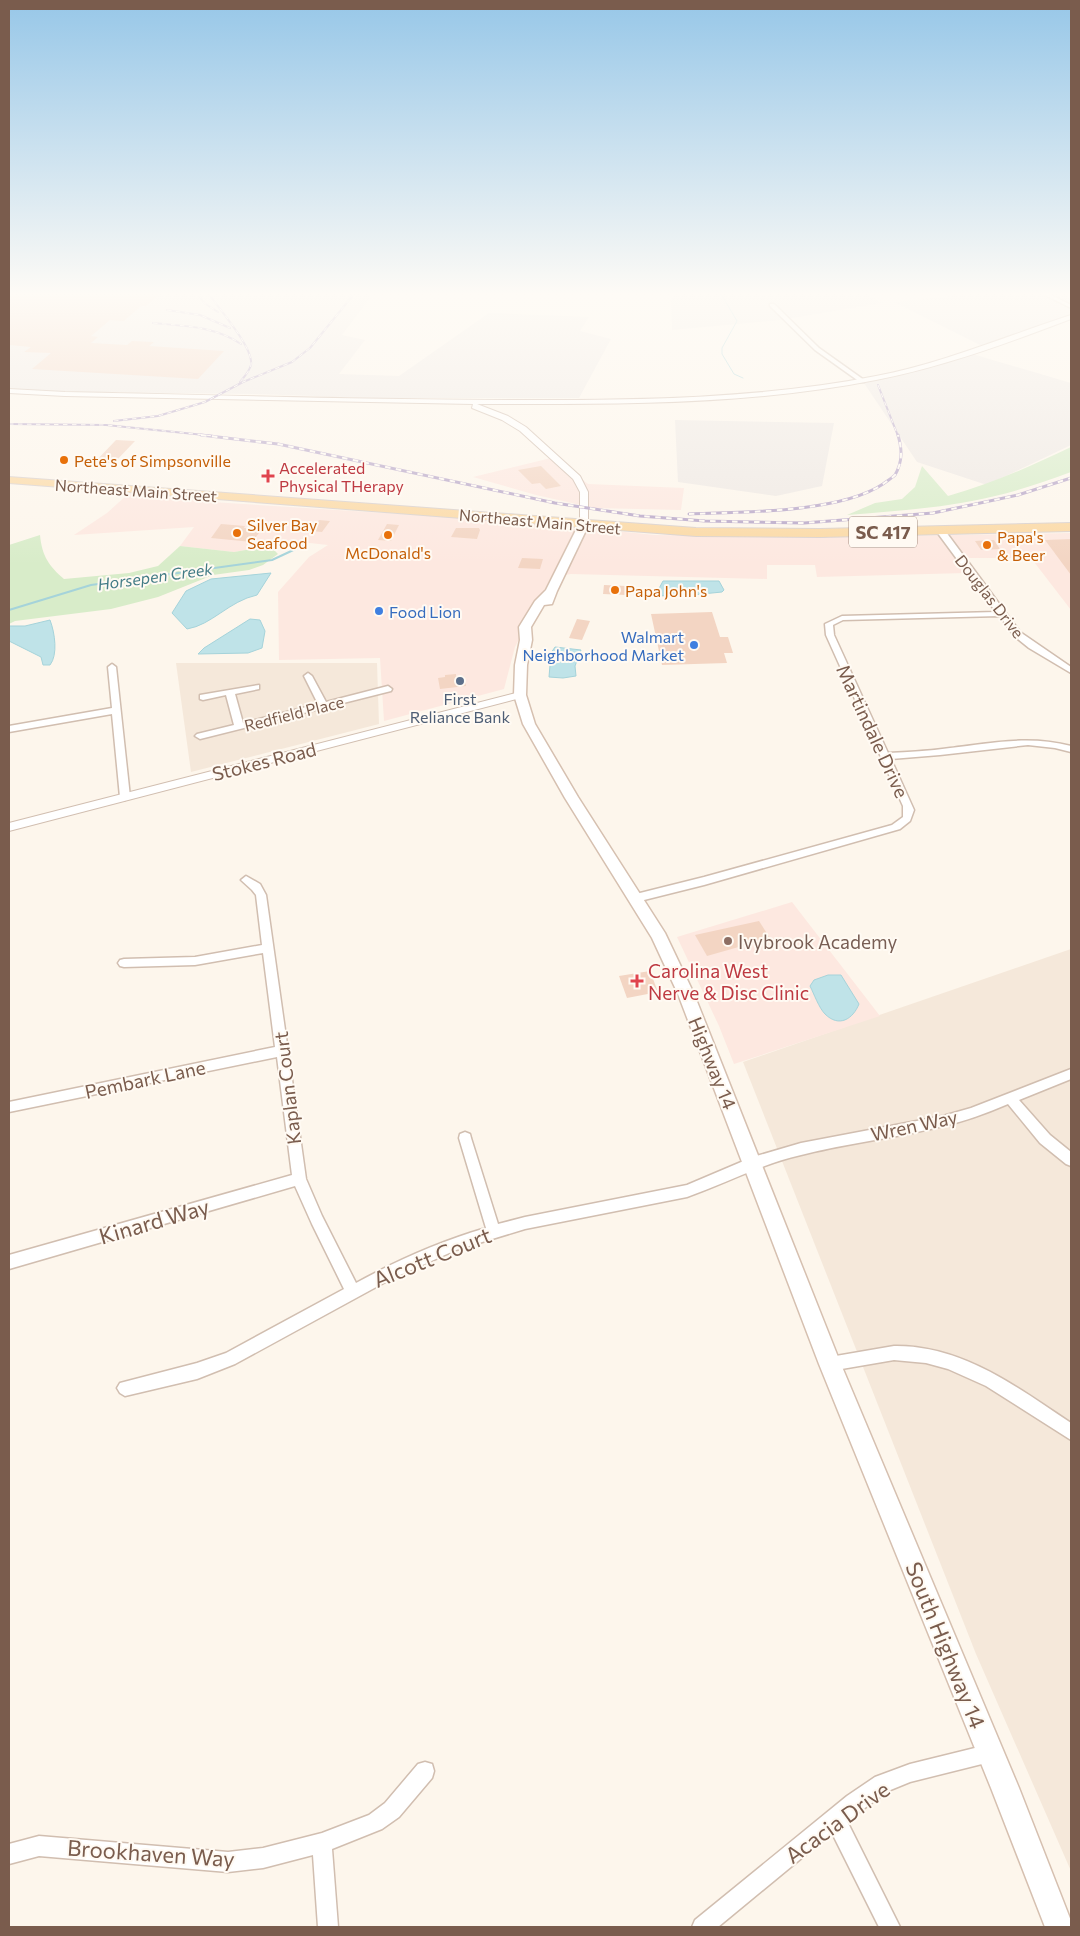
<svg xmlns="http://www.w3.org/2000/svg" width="1080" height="1936" viewBox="0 0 1080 1936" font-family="Commissioner,sans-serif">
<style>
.residential{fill:#f5e8da}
.commercial{fill:#fde8e0}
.industrial{fill:#efe9e4}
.green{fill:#d8ecc9}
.water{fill:#bfe3e8;stroke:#a5d3da}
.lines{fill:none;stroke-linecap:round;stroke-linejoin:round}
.stream-far1{stroke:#a5d3da;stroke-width:1}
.stream{stroke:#a5d3da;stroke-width:2}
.building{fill:#f3d5c3}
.minor-casing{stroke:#d1beb0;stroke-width:3}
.tertiary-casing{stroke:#d1beb0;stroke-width:2}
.secondary-casing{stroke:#d6c0b0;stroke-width:3}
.primary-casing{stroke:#dad1cd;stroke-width:2}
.minor{fill:#fff;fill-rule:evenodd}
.tertiary{fill:#fff;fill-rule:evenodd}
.secondary{fill:#fff;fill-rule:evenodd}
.primary{fill:#fbd9a5;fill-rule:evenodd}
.rail-far1-casing{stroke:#b9a8c9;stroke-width:2}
.rail-casing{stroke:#b9a8c9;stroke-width:3}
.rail-far1{stroke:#fffaf3;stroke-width:1;stroke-dasharray:4.5;stroke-linecap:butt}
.rail{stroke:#fffaf3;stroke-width:2;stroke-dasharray:5.5;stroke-linecap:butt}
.food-dot{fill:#e8710a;stroke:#fffaf3;stroke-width:2}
.health-dot{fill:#e0444e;stroke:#fffaf3;stroke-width:2}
.shop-dot{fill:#3f7fe0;stroke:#fffaf3;stroke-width:2}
.service-dot{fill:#5c6f8a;stroke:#fffaf3;stroke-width:2}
.education-dot{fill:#8d6e63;stroke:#fffaf3;stroke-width:2}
.labels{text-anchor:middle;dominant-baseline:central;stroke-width:4;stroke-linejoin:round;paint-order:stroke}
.far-food-label{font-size:16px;fill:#c56008;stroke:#fffaf3;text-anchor:start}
.far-health-label{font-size:16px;fill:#be3a42;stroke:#fffaf3;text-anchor:start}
.far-street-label{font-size:16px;fill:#7a5c4d;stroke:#fffaf3}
.far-water-label{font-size:16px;font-style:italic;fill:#437c86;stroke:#fffaf3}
.far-shop-label{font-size:16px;fill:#366cbe;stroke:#fffaf3;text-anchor:start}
.far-service-label{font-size:16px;fill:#4e5e75;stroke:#fffaf3}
.shield{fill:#fffaf3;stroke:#a28b7f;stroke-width:1}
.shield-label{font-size:18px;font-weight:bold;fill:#7a5c4d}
.street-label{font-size:19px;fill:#7a5c4d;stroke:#fffaf3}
.education-label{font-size:19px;fill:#785e54;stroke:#fffaf3;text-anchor:start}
.health-label{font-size:19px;fill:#be3a42;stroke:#fffaf3;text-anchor:start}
.near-street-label{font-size:22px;fill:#7a5c4d;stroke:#fffaf3}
</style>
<rect width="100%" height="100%" fill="#fdf6ec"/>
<g class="residential">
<path d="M176 663H377L379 724 191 772Z"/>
<path d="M1071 949V1871L976 1654 743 1062Z"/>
</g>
<g class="commercial">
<path d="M555 457 588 484 684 488 681 510 594 508 536 495 473 477Z"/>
<path d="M128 494 212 502 526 522 655 535 836 537 1071 533V610L1031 558H958L966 573 817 577 815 565H767V579L571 574 551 577 515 647 504 689 384 721 380 658 279 660 278 592 309 557 328 545 273 539 270 546 234 552 180 546 194 527 74 535 107 513Z"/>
<path d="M792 902 880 1016 734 1064 719 1026 677 937Z"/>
</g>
<g class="industrial">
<path d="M9 294H373L342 335 365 340 339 374 399 376 489 313 589 317 580 331 611 339 579 398H376L254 394 9 391Z"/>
<path d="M686 294H866L882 303 780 320 672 330 671 296Z"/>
<path d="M973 294H1071V315L982 346 894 302Z"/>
<path d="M969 353 1071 383V445L987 485 917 462 864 383Z"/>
<path d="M675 420 834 423 822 486 776 496 678 482Z"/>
</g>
<g class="green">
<path d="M1071 447V472C1046 481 1021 490 995 496 947 508 896 511 847 515L875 503 902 499 915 487 922 466 948 496C991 484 1031 466 1071 447Z"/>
<path d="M40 535C42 556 49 566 64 579L129 573 158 566 180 546 234 552 270 546 278 554 263 565 249 570 213 575 158 597 111 609 15 621 9 624V545Z"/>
</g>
<g class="water">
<path d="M271 573 257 595C229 601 212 625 187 629L172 613 186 591 211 579Z"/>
<path d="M663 581H719L724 590 722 592 692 595 655 596Z"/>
<path d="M250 619 260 620 265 631 262 648 248 653 198 654 204 648Z"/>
<path d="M50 620C55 633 58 655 50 665H43L41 657 9 641V626H25Z"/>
<path d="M555 647 581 650 575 666 576 676 563 678 549 677 551 653Z"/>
<path d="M828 975H841L859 1004C853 1019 839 1028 825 1014 819 1008 814 994 810 986L814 980Z"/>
</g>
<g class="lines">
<path class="stream-far1" d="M721 294 737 321 722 348V354L734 374 743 378"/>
<path class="stream" d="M9 610 91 585 272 560 302 546"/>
</g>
<g class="building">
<path d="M9 294H161L146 306H141L124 321 110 320 91 336 98 337 91 343 127 345 132 341 154 342 149 346 224 351 198 379 32 369 51 353 24 352 31 347 9 345Z"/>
<path d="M116 440 135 441 114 463 95 462Z"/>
<path d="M541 466 561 486 546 489 540 483 532 484 518 470Z"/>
<path d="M319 520 330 521 322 532 311 531Z"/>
<path d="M221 524 245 526 244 528 262 529 252 542 211 538Z"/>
<path d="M387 524 399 525 391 541 378 540Z"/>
<path d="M456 528H479L480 530 477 539 451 537Z"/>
<path d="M1071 539V575L1045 540Z"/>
<path d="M989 540H994L1000 549 981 550 975 541Z"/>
<path d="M522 558 543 559 540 569 518 568Z"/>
<path d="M604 585 626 586V595L603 594Z"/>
<path d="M712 612 720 637H728L733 653H724L727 663 662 665 651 614Z"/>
<path d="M577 619 590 621 582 640 569 638Z"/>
<path d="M456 674V676H464L466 686 440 689 438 678 445 677V675Z"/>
<path d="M759 921 770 938 707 956 695 935Z"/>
<path d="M650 971 658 992 627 998 619 976Z"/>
</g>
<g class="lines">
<g class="minor-casing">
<g id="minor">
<path d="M1043 294H1049L1071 305V308Z"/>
<path d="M770 304H774L819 348 864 380V382H860L815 350 770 306Z"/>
<path d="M937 528H943L1020 632 1071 667V673L1029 648 1014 636 1000 616 843 620 833 625 834 635 888 753C909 752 929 751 950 748 991 743 1030 735 1071 746V752L1055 748 1028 745 940 755 891 759 914 810 910 821 900 829 704 885 636 902 632 901 631 898 632 895 704 877 892 825 903 817V806L826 635 825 624 842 616 996 612 937 532Z"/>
<path d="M112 664 116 667 130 797 125 800 120 797 112 714 9 732V726L112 708 108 667Z"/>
<path d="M308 673 312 676 326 702 388 686 392 689 391 691 200 739 195 736 197 734 234 725 226 695 203 700 200 699V695L259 685V689L235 694 243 723 318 704 304 676Z"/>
<path d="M246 876 260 884 266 895 306 1179 322 1216 356 1283C398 1260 441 1241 486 1228L459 1138 460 1134 465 1132 470 1134 471 1138 498 1224 525 1217 687 1185 753 1157 801 1143 943 1116 971 1108 1071 1069V1079L1019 1100 1050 1135 1071 1152V1166L1066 1164 1040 1143 1008 1104C987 1113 966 1121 943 1126 896 1138 848 1143 801 1155 761 1164 726 1183 687 1197L525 1229 456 1250 389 1280 235 1364 197 1379 125 1396 120 1393 117 1388 120 1383 197 1363 226 1353 344 1289 312 1224 295 1186 9 1269V1255L292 1175 277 1057 9 1112V1102L275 1047 263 953 195 965 124 967 120 966 118 963 120 960 124 959 195 957 262 945 256 895 252 890 241 880Z"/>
<path d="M894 1346C962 1345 1017 1387 1071 1423V1440L986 1386 948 1369 926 1363 894 1360 830 1371 825 1369 823 1364 825 1359 830 1357Z"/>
<path d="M991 1744 998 1746 1000 1753 998 1760 910 1782 888 1791 847 1821 900 1927H879L832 1833 718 1927H692L695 1920 847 1796 875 1777 910 1764Z"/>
<path d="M425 1762 432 1764 434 1771 432 1778 399 1817 382 1829 332 1849 338 1927H318L313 1855 263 1868 228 1872 39 1856 9 1864V1844L39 1836 228 1852 263 1848 322 1833 369 1815 385 1803 418 1764Z"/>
</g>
</g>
<g class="tertiary-casing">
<g id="tertiary">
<path d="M1071 315V319C1008 343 943 367 876 380 745 406 610 404 477 404L508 416 526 427 580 476 588 492V524L584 527 580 524V492L573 479 520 431 502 420 472 408 473 404 65 396 9 393V389L65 392C217 395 368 400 520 400 639 400 759 399 876 376 944 363 1006 336 1071 315Z"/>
<path d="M520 692 524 693 525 695 524 697 9 831V823Z"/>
</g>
</g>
<g class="secondary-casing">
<path id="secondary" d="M584 521 589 524 557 591 552 604 544 605 531 627 532 640 527 665 526 695 535 724 578 797 665 933 694 994 840 1362 1019 1788 1071 1921V1927H1045L991 1788 819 1364 678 994 652 938 565 798 523 724 514 695 515 665 520 640 519 627 535 601 546 590 579 524Z"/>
</g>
<g class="primary-casing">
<path id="primary" d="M9 477 696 528 820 529 1071 523V531L820 537 696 536 9 483Z"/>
</g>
<use href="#minor" class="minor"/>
<use href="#tertiary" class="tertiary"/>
<use href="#secondary" class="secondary"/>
<use href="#primary" class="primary"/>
<g class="rail-far1-casing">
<g id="rail-far1">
<path d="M198 294 204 303 218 312"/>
<path d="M209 294C219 309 254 348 251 365 249 372 244 377 240 382"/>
<path d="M167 310 200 315 230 328"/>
<path d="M153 323C184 326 214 326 241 344"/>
<path d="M878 385 898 436"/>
<path d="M114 421 158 416 205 402 243 382 292 362 310 348 354 294"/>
<path d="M9 424 106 425 214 436"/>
</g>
</g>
<g class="rail-casing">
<g id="rail">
<path d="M201 435 278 444 555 503 640 516 705 521 804 523 933 513 1018 495 1071 478"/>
<path d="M689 514C741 512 840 513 883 484 887 481 892 478 895 475 903 461 902 449 898 435"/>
</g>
</g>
<use href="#rail-far1" class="rail-far1"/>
<use href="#rail" class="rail"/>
</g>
<linearGradient id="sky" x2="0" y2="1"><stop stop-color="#97c7e8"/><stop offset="0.52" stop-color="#fefbf6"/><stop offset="1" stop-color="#fefbf6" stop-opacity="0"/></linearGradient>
<rect width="1080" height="565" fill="url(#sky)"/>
<g class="food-dot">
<circle cx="64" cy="460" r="5"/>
<circle cx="237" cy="533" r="5"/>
<circle cx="388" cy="535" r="5"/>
<circle cx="987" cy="545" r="5"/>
<circle cx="615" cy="590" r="5"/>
</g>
<g class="health-dot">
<path d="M265.5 468.5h5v5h5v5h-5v5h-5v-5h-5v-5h5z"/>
<path d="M634.5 973.5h5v5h5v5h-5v5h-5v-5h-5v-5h5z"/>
</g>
<g class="shop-dot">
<circle cx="379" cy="611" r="5"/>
<circle cx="694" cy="645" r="5"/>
</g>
<circle class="service-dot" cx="460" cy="681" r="5"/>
<circle class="education-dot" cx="728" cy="941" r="5"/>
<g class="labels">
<g class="far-food-label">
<text x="74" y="460">Pete's of Simpsonville</text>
<text x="247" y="524">Silver Bay<tspan x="247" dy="18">Seafood</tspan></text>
<text x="997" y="536">Papa's<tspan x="997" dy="18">&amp; Beer</tspan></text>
<text x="388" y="552" text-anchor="middle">McDonald's</text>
<text x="625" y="590">Papa John's</text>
</g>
<g class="far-health-label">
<text x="279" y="467">Accelerated<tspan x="279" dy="18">Physical THerapy</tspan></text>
</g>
<g class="far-street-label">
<text transform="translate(136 490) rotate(4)">Northeast Main Street</text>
<text transform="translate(540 521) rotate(5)">Northeast Main Street</text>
<text transform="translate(990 596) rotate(52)">Douglas Drive</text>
<text transform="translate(294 713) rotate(-14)">Redfield Place</text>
</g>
<g class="far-water-label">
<text transform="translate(155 576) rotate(-8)">Horsepen Creek</text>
</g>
<g class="far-shop-label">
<text x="389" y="611">Food Lion</text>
<text x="684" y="636" text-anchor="end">Walmart<tspan x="684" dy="18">Neighborhood Market</tspan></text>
</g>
<g class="far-service-label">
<text x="460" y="698">First<tspan x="460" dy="18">Reliance Bank</tspan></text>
</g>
<rect class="shield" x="849" y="516.5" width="68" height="31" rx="4"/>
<g class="shield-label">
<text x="883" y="532">SC 417</text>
</g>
<g class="street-label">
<text transform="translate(873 731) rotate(65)">Martindale Drive</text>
<text transform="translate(264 761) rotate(-14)">Stokes Road</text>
<text transform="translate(713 1063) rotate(68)">Highway 14</text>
<text transform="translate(145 1079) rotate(-12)">Pembark Lane</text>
<text transform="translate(287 1088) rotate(-97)">Kaplan Court</text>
<text transform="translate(914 1125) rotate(-12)">Wren Way</text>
</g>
<g class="education-label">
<text x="738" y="941">Ivybrook Academy</text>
</g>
<g class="health-label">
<text x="648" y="970">Carolina West<tspan x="648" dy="22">Nerve &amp; Disc Clinic</tspan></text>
</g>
<g class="near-street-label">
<text transform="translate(154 1221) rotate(-16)">Kinard Way</text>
<text transform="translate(432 1257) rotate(-22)">Alcott Court</text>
<text transform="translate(946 1645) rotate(68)">South Highway 14</text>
<text transform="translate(837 1822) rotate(-36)">Acacia Drive</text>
<text transform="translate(151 1853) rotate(4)">Brookhaven Way</text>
</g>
</g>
<rect width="1080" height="1936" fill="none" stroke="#7a5c4d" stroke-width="20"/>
</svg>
